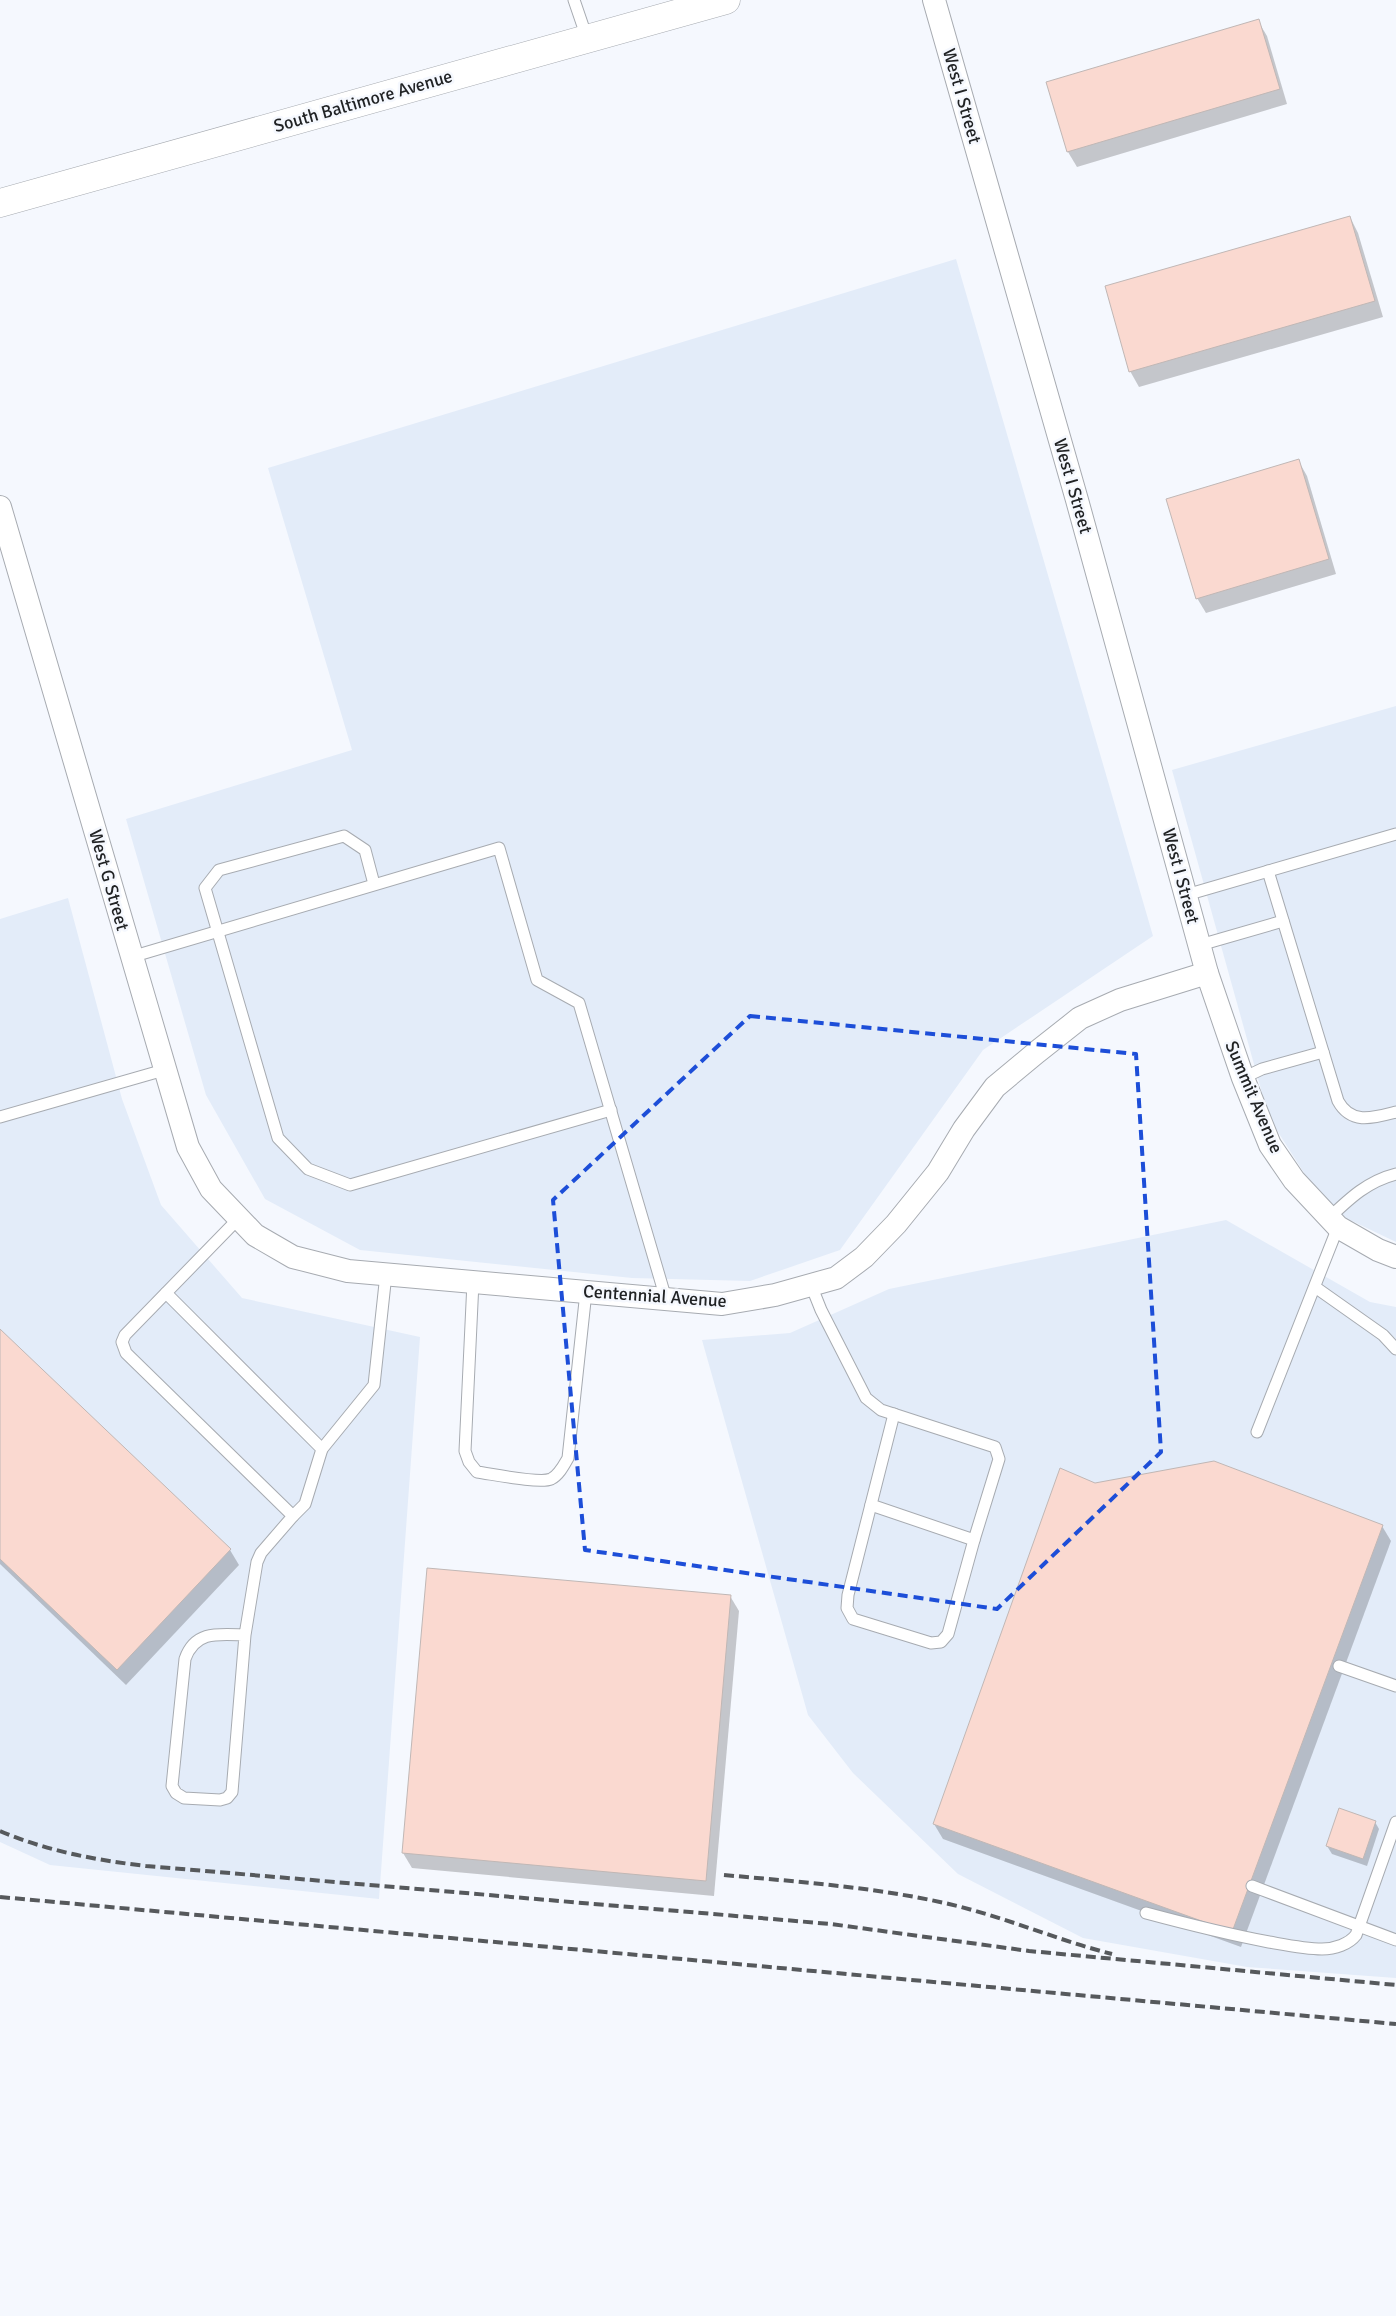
<svg xmlns="http://www.w3.org/2000/svg" width="1396" height="2316" viewBox="0 0 1396 2316" font-family="Signika,sans-serif">
<style>
.built{fill:#e3ecf9}
.shadow{fill:#0003}
.building{fill:#fad9d0;stroke:#c0b7b5}
.lines{fill:none;stroke-linecap:round;stroke-linejoin:round}
.lane-casing{stroke:#a7abb1;stroke-width:13}
.street-casing{stroke:#a7abb1;stroke-width:24}
.secondary-casing{stroke:#a7abb1;stroke-width:29}
.lane{stroke:#fff;stroke-width:11}
.street{stroke:#fff;stroke-width:22}
.secondary{stroke:#fff;stroke-width:28}
.rail{stroke:#56595c;stroke-width:4;stroke-dasharray:10 5;stroke-linecap:butt}
.marked{fill:none;stroke:#1d4ed8;stroke-width:4;stroke-dasharray:10 6;stroke-linejoin:round}
.labels{text-anchor:middle;dominant-baseline:central;stroke-width:5;stroke-linejoin:round;paint-order:stroke}
.street-label{font-size:18px;fill:#212325;stroke:#f5f8fe}
</style>
<rect width="100%" height="100%" fill="#f5f8fe"/>
<g class="built">
<path d="M956 259 1153 936 983 1050 840 1250 750 1281 632 1278 360 1250 265 1199 206 1095 126 819 352 750 268 468Z"/>
<path d="M1396 706V1242L1327 1209 1269 1118 1172 770Z"/>
<path d="M68 898 122 1099 161 1205 242 1298 420 1337 379 1899 50 1865 0 1842V919Z"/>
<path d="M1226 1220 1370 1302 1396 1307V1978L1247 1967 1083 1938 958 1874 853 1773 808 1715 702 1340 790 1333 889 1289Z"/>
</g>
<g class="shadow">
<path d="M1258 21 1267 36 1287 104 1077 167 1068 152 1048 83Z"/>
<path d="M1350 217 1358 233 1383 317 1139 387 1130 371Z"/>
<path d="M1298 460 1307 476 1336 574 1206 613 1197 598Z"/>
<path d="M0 1330 230 1550 239 1565 126 1685 0 1564Z"/>
<path d="M1095 1484 1382 1526 1391 1541 1241 1947 943 1839 934 1824Z"/>
<path d="M428 1569 730 1596 739 1611 714 1896 412 1868 403 1853Z"/>
<path d="M1375 1822 1379 1829 1367 1866 1332 1854 1327 1846Z"/>
</g>
<g class="building">
<path d="M1259 19 1280 89 1067 152 1046 82Z"/>
<path d="M1350 216 1375 301 1129 372 1105 286Z"/>
<path d="M1299 459 1329 559 1196 599 1166 499Z"/>
<path d="M0 1329 231 1549 117 1670 0 1559Z"/>
<path d="M1214 1461 1383 1525 1232 1932 933 1824 1060 1468 1095 1483Z"/>
<path d="M427 1568 731 1595 706 1881 402 1853Z"/>
<path d="M1339 1808 1376 1821 1363 1859 1326 1846Z"/>
</g>
<g class="lines">
<g class="lane-casing">
<g id="lane">
<path d="M574 0 587 38"/>
<path d="M1268 871 1338 1101C1351 1125 1373 1118 1396 1112"/>
<path d="M374 884 365 850 344 836 219 870 205 888 278 1138 308 1169 350 1185 611 1110"/>
<path d="M1186 895 1396 834"/>
<path d="M1200 945 1283 921"/>
<path d="M131 957 499 848 537 980 579 1003 666 1299"/>
<path d="M1243 1078 1262 1069 1323 1052"/>
<path d="M0 1117 164 1070"/>
<path d="M239 1218 125 1335 122 1342 126 1353 293 1516 261 1553 257 1562 245 1635 232 1792 227 1798 220 1800 184 1798 176 1793 172 1786 185 1659C195 1630 219 1634 245 1635"/>
<path d="M1329 1218C1350 1198 1368 1181 1396 1174"/>
<path d="M473 1282 465 1451 469 1462 477 1472C492 1474 540 1484 551 1479 559 1475 564 1465 568 1458L586 1292"/>
<path d="M811 1285 821 1310 866 1398 881 1410 995 1447 999 1459 974 1540 871 1505"/>
<path d="M1315 1287 1383 1335 1396 1349"/>
<path d="M166 1293 322 1449 305 1504 293 1516"/>
<path d="M894 1414 848 1595 847 1608 853 1619 931 1643 941 1642 948 1634 974 1540"/>
<path d="M1257 1432 1338 1227"/>
<path d="M322 1449 374 1385 386 1274"/>
<path d="M1339 1666 1396 1686"/>
<path d="M1252 1886 1396 1940"/>
<path d="M1146 1913C1187 1924 1227 1934 1269 1942 1286 1945 1305 1949 1322 1949 1335 1949 1349 1944 1356 1935L1396 1822"/>
</g>
</g>
<g class="street-casing">
<g id="street">
<path d="M934 0 1077 500 1207 973 1243 1078 1270 1145 1294 1180 1338 1227 1378 1250 1396 1257"/>
<path d="M0 507 188 1147 211 1189 255 1235 293 1257 348 1271 722 1304 775 1295 836 1278 864 1257 896 1224 938 1172 964 1129 995 1087 1037 1052 1080 1018 1120 1000 1207 973"/>
</g>
</g>
<g class="secondary-casing">
<path id="secondary" d="M0 203 726 0"/>
</g>
<use href="#lane" class="lane"/>
<use href="#street" class="street"/>
<use href="#secondary" class="secondary"/>
<g class="rail">
<path d="M0 1831C47 1851 95 1860 146 1866L831 1924 1029 1951 1396 1985"/>
<path d="M724 1875C800 1882 875 1887 949 1904 1005 1917 1057 1940 1112 1954"/>
<path d="M0 1897 1396 2024"/>
</g>
</g>
<path class="marked" d="M750 1016 1136 1054 1161 1452 997 1609 585 1550 553 1200Z"/>
<g class="labels">
<g class="street-label">
<text transform="translate(962 96) rotate(74)">West I Street</text>
<text transform="translate(363 101) rotate(-16)">South Baltimore Avenue</text>
<text transform="translate(1073 486) rotate(74)">West I Street</text>
<text transform="translate(1181 876) rotate(75)">West I Street</text>
<text transform="translate(109 880) rotate(74)">West G Street</text>
<text transform="translate(1254 1097) rotate(67)">Summit Avenue</text>
<text transform="translate(655 1296) rotate(4)">Centennial Avenue</text>
</g>
</g>
</svg>
